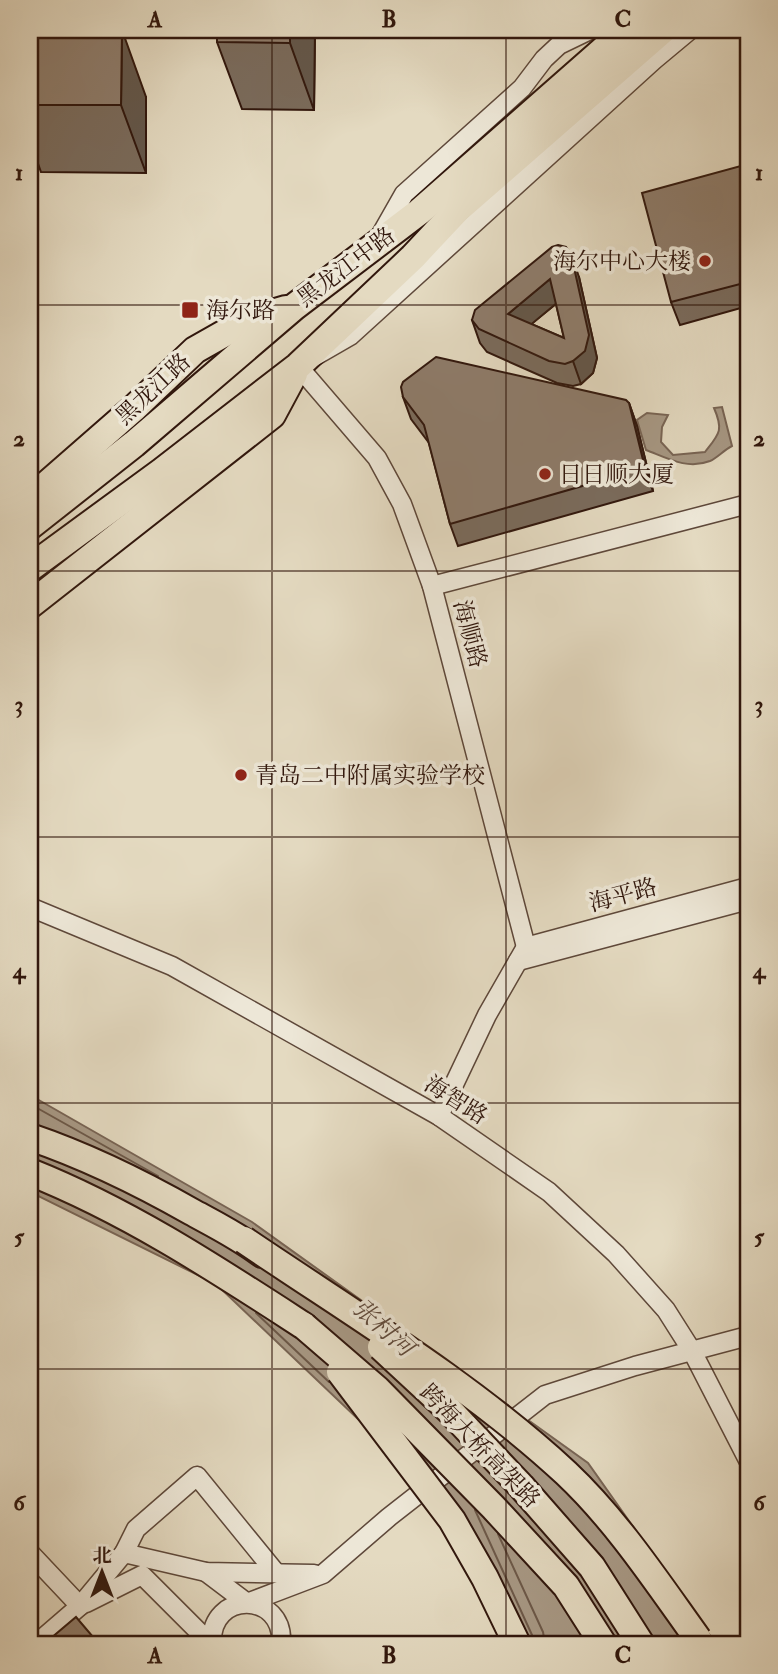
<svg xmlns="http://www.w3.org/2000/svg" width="778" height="1674" viewBox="0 0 778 1674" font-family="'IM FELL Double Pica','Noto Serif SC',serif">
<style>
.water{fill:#a79884;stroke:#786454;stroke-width:2}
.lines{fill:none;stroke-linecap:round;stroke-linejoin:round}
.shore{stroke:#6c5848;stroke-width:2}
.minor-casing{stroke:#5e483a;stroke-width:21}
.highway-casing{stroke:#31170d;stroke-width:30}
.minor{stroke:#ede7d7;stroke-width:18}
.highway{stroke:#e4dac1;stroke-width:26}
.highway-bridge-casing{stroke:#31170d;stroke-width:30;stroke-linecap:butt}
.highway-bridge{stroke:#e4dac1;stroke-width:26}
.wall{fill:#7a6b5c;stroke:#31170d;stroke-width:2;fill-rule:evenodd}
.shaded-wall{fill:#63574b;stroke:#31170d;stroke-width:2}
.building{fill:#8e7c6b;stroke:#31170d;stroke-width:2;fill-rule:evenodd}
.grid{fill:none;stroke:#31170d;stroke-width:2;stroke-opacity:0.55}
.poi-dot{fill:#8f2418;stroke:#ede7d7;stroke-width:2.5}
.labels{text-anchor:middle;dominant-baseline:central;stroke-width:7;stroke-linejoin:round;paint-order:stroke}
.poi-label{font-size:23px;fill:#31170d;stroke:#ede7d7;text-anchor:start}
.street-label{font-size:23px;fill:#31170d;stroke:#ede7d7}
.water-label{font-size:24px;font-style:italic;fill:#604b3d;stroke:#ede7d7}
.neatline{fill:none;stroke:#31170d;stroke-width:2.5}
.grid-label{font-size:23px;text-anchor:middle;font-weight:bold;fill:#31170d}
</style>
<rect width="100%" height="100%" fill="#e4dac1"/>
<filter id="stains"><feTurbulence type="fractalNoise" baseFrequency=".00286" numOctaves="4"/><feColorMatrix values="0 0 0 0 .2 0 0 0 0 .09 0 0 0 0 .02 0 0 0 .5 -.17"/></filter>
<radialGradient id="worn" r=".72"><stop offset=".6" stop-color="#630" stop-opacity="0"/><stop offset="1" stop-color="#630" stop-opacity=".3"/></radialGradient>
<g class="water">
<path d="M722 407 732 446C724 450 717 458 710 461 687 470 667 458 646 450L637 420 647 413 668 415 662 427 661 442 673 455 705 452C719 434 724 431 714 408Z"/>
<path d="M30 1095 252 1222 588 1463 716 1644H519L461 1517 216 1284 30 1192Z"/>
</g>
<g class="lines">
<g class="shore">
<path d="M30 1104 158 1176"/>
<path d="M256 1313 329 1382"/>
<path d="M475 1510 532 1635 534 1644"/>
<path d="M498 1534 543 1632 545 1644"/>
</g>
<g class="minor-casing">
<g id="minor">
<path d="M379 238 404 194 522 88 544 59 559 45 590 30"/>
<path d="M432 586 748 504"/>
<path d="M30 907 172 966 439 1116 549 1192 616 1254 666 1310 692 1351 748 1460"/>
<path d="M526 947 432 586 402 504 377 458 298 366 350 336 654 60 690 30"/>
<path d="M518 961 748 900"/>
<path d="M439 1116 487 1015 526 947 748 887"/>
<path d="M30 1553 80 1606"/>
<path d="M124 1553 136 1529 197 1476 276 1573"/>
<path d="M206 1572 247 1603 323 1574 389 1517 545 1395 635 1366 748 1336"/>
<path d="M86 1603 142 1575 211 1644"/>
<path d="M36 1644 80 1606 124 1553 206 1572 314 1574"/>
<path d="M212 1644C209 1590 285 1591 281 1644"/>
</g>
</g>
<g class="highway-casing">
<g id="highway">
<path d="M30 499 133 409 195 350 248 320 286 309"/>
<path d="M30 526 134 444 294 307 419 212 626 30"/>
<path d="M30 568 161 472 298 366 413 257 457 210 663 30"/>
<path d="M30 605 272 415 294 374"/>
<path d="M30 1137C86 1156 141 1183 192 1212 216 1225 240 1237 262 1254"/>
<path d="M30 1172C128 1211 216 1269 304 1326"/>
</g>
</g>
<use href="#minor" class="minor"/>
<use href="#highway" class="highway"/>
<g class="highway-bridge-casing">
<g id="highway-bridge">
<path d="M244 1240C353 1314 469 1383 566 1473 617 1521 657 1582 698 1639"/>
<path d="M304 1326 377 1389 494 1508 566 1586 603 1644"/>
<path d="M381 1347 449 1410 521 1486 592 1567 641 1644"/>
<path d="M340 1372 452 1520 485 1578 517 1644"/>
</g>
</g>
<use href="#highway-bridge" class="highway-bridge"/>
</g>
<g class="wall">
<path d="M30 30 146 97V173L41 172 30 141Z"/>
<path d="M217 30H315L314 110 242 109 217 42Z"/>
<path d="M435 30H489V38L438 37Z"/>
<path d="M748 164V306L680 325 671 302Z"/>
<path d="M579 277 597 358 593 373 581 384 573 386 557 383 487 352 480 343 472 320ZM556 304 564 338 531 324Z"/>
<path d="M403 397 629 403 637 426 653 491 458 546 450 524 429 443 411 419Z"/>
</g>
<g class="shaded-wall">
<path d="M122 30 146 97V173L121 105Z"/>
<path d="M290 30H315L314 110 290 43Z"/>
<path d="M571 254 579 277 597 358 593 373 581 384 573 361Z"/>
<path d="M550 279 558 302 516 337 508 314Z"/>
<path d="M629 403 637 426 653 491 645 468Z"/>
</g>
<g class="building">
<path d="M30 30H122L121 105H30Z"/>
<path d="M217 30H290V43L217 42Z"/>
<path d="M748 164V282L671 302 642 193Z"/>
<path d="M558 245 566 247 571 254 589 335 585 351 573 361 565 364 549 361 479 329 472 320 475 310 552 247ZM550 279 564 338 508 314Z"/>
<path d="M436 357 626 400 629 403 645 468 450 524 424 425 403 397 401 387 403 382Z"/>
<path d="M76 1617 99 1644H44Z"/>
</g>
<path class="grid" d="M272 30V1644M506 30V1644M30 305H748M30 571H748M30 837H748M30 1103H748M30 1369H748"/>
<g class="poi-dot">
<circle cx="705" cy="261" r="7"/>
<rect x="181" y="301" width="18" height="18" rx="3.5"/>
<circle cx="545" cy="474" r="7"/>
<circle cx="241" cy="775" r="7"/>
</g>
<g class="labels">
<g class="poi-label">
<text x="691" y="261" text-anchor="end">海尔中心大楼</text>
<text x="206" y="310">海尔路</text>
<text x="559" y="474">日日顺大厦</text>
<text x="255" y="775">青岛二中附属实验学校</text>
</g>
<g class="street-label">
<text transform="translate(346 267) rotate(-37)">黑龙江中路</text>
<text transform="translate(153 389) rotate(-43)">黑龙江路</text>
<text transform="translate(470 634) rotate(75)">海顺路</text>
<text transform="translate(623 895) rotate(-15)">海平路</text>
<text transform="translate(456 1100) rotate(32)">海智路</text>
<text transform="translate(480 1446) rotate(46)">跨海大桥高架路</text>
</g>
<g class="water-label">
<text transform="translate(383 1328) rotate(42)">张村河</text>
</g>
</g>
<rect width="778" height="1674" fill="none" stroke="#e4dac1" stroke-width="77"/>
<g transform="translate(102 1572)" stroke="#ede7d7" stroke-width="5" paint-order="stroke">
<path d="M0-5L12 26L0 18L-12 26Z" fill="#31170d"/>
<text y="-10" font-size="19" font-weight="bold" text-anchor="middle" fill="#31170d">北</text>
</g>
<rect x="38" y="38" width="702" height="1598" class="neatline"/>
<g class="grid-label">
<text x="155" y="27">A</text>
<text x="389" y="27">B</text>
<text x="623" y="27">C</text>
<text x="19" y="180">1</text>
<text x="759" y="180">1</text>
<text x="19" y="446">2</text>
<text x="759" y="446">2</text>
<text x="19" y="712">3</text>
<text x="759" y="712">3</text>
<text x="19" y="978">4</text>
<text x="759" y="978">4</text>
<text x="19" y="1244">5</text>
<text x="759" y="1244">5</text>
<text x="19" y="1510">6</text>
<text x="759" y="1510">6</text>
<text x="155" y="1663">A</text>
<text x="389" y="1663">B</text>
<text x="623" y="1663">C</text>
</g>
<rect width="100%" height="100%" filter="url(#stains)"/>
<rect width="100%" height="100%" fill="url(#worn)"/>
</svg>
